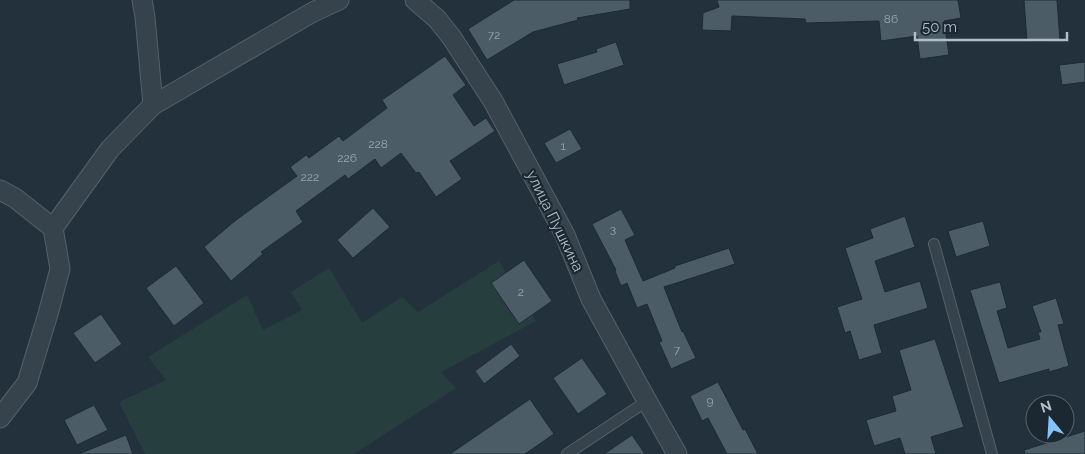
<svg xmlns="http://www.w3.org/2000/svg" width="1085" height="454" viewBox="0 0 1085 454" font-family="Raleway,sans-serif">
<style>
.green{fill:#263f3e}
.building{fill:#4c5c67;stroke:#1e2a33}
.lines{fill:none;stroke-linecap:round;stroke-linejoin:round}
.lane-casing{stroke:#55616a;stroke-width:12}
.street-casing{stroke:#55616a;stroke-width:21}
.lane{stroke:#37434c;stroke-width:10}
.street{stroke:#37434c;stroke-width:19}
.labels{text-anchor:middle;dominant-baseline:central;stroke-width:4.5;stroke-linejoin:round;paint-order:stroke}
.number-label{font-size:12px;fill:#98a6b0}
.street-label{font-size:15px;fill:#b2bec8;stroke:#1c2831}
</style>
<rect width="100%" height="100%" fill="#23313c"/>
<path class="green" d="M499 261 536 321 441 372 456 388 354 454H145L119 402 166 380 148 357 247 295 263 330 302 310 291 292 329 268 362 323 402 297 418 312Z"/>
<g class="building">
<path d="M514 0H630V9L577 18 578 20 533 32 487 60 468 29Z"/>
<path d="M717 0H958L961 18 944 21 949 55 920 59 917 36 881 41 879 21 806 23 805 19 732 16 731 31 702 30 703 13 719 7Z"/>
<path d="M1024 0H1057L1060 40 1027 42Z"/>
<path d="M616 42 624 65 564 85 557 64 597 52 596 49Z"/>
<path d="M445 56 466 85 453 95 474 126 486 118 495 131 450 161 462 179 436 197 419 172 416 173 401 153 381 168 375 159 348 179 345 175 296 211 303 222 261 252 263 254 231 281 204 247 236 220 297 176 290 167 306 155 309 158 339 136 343 141 387 108 382 100Z"/>
<path d="M1085 62V82L1062 85 1059 65Z"/>
<path d="M570 129 582 149 556 163 544 143Z"/>
<path d="M373 208 390 227 353 258 337 240Z"/>
<path d="M621 209 635 235 625 240 643 281 675 268V266L729 248 735 264 664 287 682 332 683 331 696 358 671 369 659 342 662 341 647 304 637 308 627 283 621 286 615 271 616 270 592 224Z"/>
<path d="M905 216 915 247 875 261 885 292 920 281 928 308 874 325 882 353 859 360 850 331 845 333 837 307 862 299 845 248 873 238 870 229Z"/>
<path d="M983 221 990 246 956 257 948 231Z"/>
<path d="M524 260 552 301 519 324 491 283Z"/>
<path d="M176 266 204 303 174 326 146 288Z"/>
<path d="M1000 282 1007 308 997 311 1008 348 1040 339 1038 332H1041L1032 306 1056 298 1064 324 1058 325 1069 366 1049 372V369L999 383 970 290Z"/>
<path d="M101 314 122 344 95 363 73 333Z"/>
<path d="M935 339 964 427 931 437 936 454H905L900 438 874 446 866 420 896 411 892 396 911 390 899 350Z"/>
<path d="M511 344 520 356 484 384 475 371Z"/>
<path d="M582 358 607 394 578 414 553 378Z"/>
<path d="M718 382 743 430 745 429 758 454H727L708 418 702 421 690 396Z"/>
<path d="M530 399 554 434 525 454H450Z"/>
<path d="M94 405 108 430 77 445 64 420Z"/>
<path d="M1085 431V454H1025L1024 450Z"/>
<path d="M126 435 133 454H81V453Z"/>
<path d="M632 435 645 454H604Z"/>
</g>
<g class="lines">
<g class="lane-casing">
<g id="lane">
<path d="M934 244 992 454"/>
<path d="M567 454 647 401"/>
</g>
</g>
<g class="street-casing">
<g id="street">
<path d="M415 0 437 19 452 38 493 101 565 235 591 299 647 401 677 454"/>
<path d="M153 105 313 12 339 0"/>
<path d="M0 190 15 198 53 228"/>
<path d="M0 418 27 383 48 314 60 269 53 228 110 149 153 105 145 17 142 0"/>
</g>
</g>
<use href="#lane" class="lane"/>
<use href="#street" class="street"/>
</g>
<g class="labels">
<g class="number-label">
<text x="891" y="19">86</text>
<text x="494" y="35">72</text>
<text x="378" y="144">228</text>
<text x="563" y="146">1</text>
<text x="347" y="158">226</text>
<text x="310" y="177">222</text>
<text x="613" y="229">3</text>
<text x="521" y="292">2</text>
<text x="677" y="350">7</text>
<text x="710" y="401">9</text>
</g>
<g class="street-label">
<text transform="translate(555 221) rotate(64)">улица Пушкина</text>
</g>
</g>
<g transform="translate(1050 419) rotate(342)"><circle r="24" fill="#1c2831" stroke="#58646d"/>
<path d="M0-4L9 19L0 12L-9 19Z" fill="#86c3f9"/>
<text y="-8" font-size="14" font-weight="bold" text-anchor="middle" fill="#b2bec8">N</text>
</g>
<path d="M915 32v8h152v-8" fill="none" stroke="#b2bec8" stroke-width="2.5"/>
<text x="922" y="32" font-size="15" fill="#b2bec8" stroke="#1c2831" stroke-width="4" paint-order="stroke">50 m</text>
</svg>
